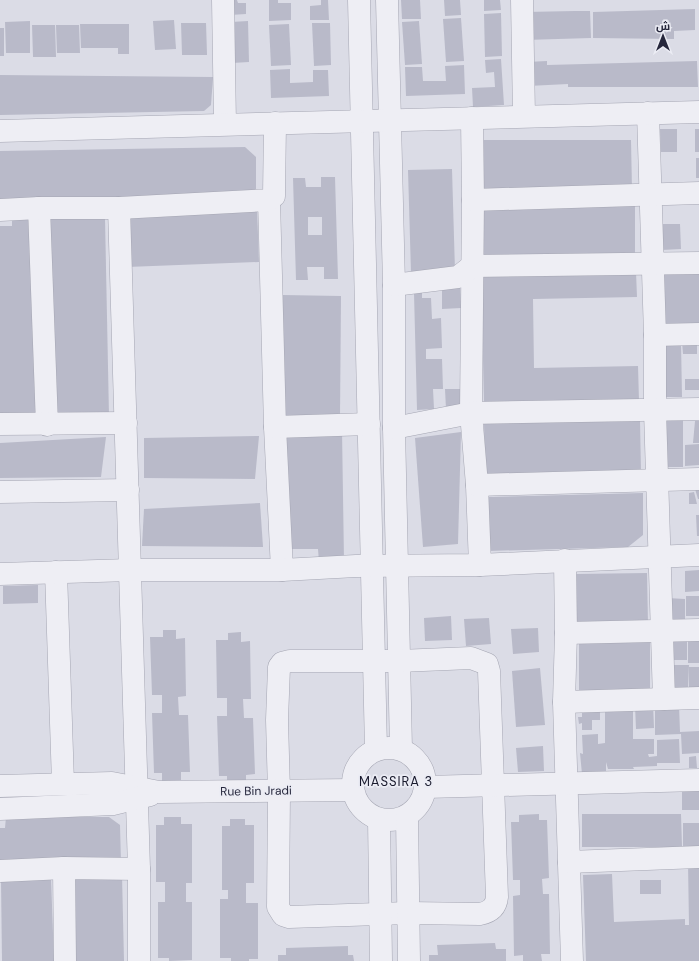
<svg xmlns="http://www.w3.org/2000/svg" width="699" height="961" viewBox="0 0 699 961" font-family="'DM Sans',Cairo,sans-serif">
<style>
.building{fill:#b9bac9;fill-rule:evenodd}
.lines{fill:none;stroke-linecap:round;stroke-linejoin:round}
.minor-casing{stroke:#a5a6b3;stroke-width:23}
.minor{stroke:#eeeef4;stroke-width:22}
.labels{text-anchor:middle;dominant-baseline:central;stroke-width:3.5;stroke-linejoin:round;paint-order:stroke}
.street-label{font-size:12px;fill:#26273c;stroke:#ebecf4}
.neighbourhood-label{font-size:13px;letter-spacing:1px;fill:#18192c;stroke:#ebecf4}
</style>
<rect width="100%" height="100%" fill="#dbdce6"/>
<g class="building">
<path d="M230 0H237L238 3H246V14L230 15Z"/>
<path d="M269 0H278V3H291V20L269 21Z"/>
<path d="M321 0H328L329 20H310V6L321 5Z"/>
<path d="M401 0H420L421 19H402Z"/>
<path d="M444 0H460L461 15 445 16Z"/>
<path d="M484 0H500L501 10 484 11Z"/>
<path d="M695 9V30L674 31V39L593 38V12Z"/>
<path d="M575 11H590L591 38 525 40V12Z"/>
<path d="M501 13 502 56 485 57 484 14Z"/>
<path d="M461 18 464 61 446 62 443 19Z"/>
<path d="M174 20 176 49 155 50 153 21Z"/>
<path d="M30 21V53H6L5 22Z"/>
<path d="M248 21 249 62 232 63 231 22Z"/>
<path d="M419 21 422 64 405 65 402 22Z"/>
<path d="M181 23H206L207 55H182Z"/>
<path d="M312 23H330L331 65 314 66Z"/>
<path d="M80 24H129V54H118V48H81Z"/>
<path d="M289 24 291 65 271 66 269 25Z"/>
<path d="M32 25H55L56 57H33Z"/>
<path d="M56 25H79L80 53H57Z"/>
<rect x="0" y="28" width="4" height="28"/>
<path d="M501 59 504 105 473 107 472 88 495 87 494 72 486 73 485 60Z"/>
<path d="M547 61V65L697 61 698 87H568V84L528 86 527 62Z"/>
<path d="M464 65 465 94 406 96 405 67H422L423 81H446L445 66Z"/>
<path d="M290 69V83L313 82V70H328L329 96 271 98 270 70Z"/>
<path d="M0 75 213 77 211 105 204 111 0 115Z"/>
<path d="M660 129H677V152H661Z"/>
<rect x="695" y="129" width="4" height="23"/>
<path d="M478 140H631L632 190 477 192Z"/>
<path d="M245 147 256 157V199L0 204V151Z"/>
<rect x="696" y="158" width="3" height="20"/>
<path d="M452 169 455 271 411 273 408 170Z"/>
<path d="M321 177H335L338 279H324V267H307L308 280H296L293 178H305L306 187H321ZM308 217H322V235H308Z"/>
<path d="M479 205H635V254L479 255Z"/>
<path d="M257 208 259 262 127 267 125 213Z"/>
<path d="M35 218 42 419 0 420V226H12V219Z"/>
<path d="M105 218 109 416 53 417 50 219Z"/>
<path d="M662 224H680L681 249 662 250Z"/>
<path d="M699 268V323L662 325 660 269Z"/>
<path d="M636 272 637 297 533 299 534 368 638 366 639 401 484 403 481 275Z"/>
<path d="M442 286H460L461 308 442 309Z"/>
<path d="M422 292V298H431L432 319 441 318 442 348 426 349V359H442L443 389H433L434 409 417 410 414 293Z"/>
<path d="M283 295 341 296 340 416H282Z"/>
<path d="M697 341V354H683L682 342Z"/>
<path d="M681 342 682 397H664L663 343Z"/>
<rect x="685" y="379" width="14" height="11"/>
<path d="M445 389H464V409H446Z"/>
<rect x="663" y="414" width="20" height="53"/>
<path d="M640 421 641 473 485 474 484 423Z"/>
<path d="M695 421H699V443H693Z"/>
<path d="M342 430 344 561 319 562 318 549H286L284 431Z"/>
<path d="M461 432 458 544 423 547 415 438Z"/>
<path d="M259 436 255 479 144 478V438Z"/>
<path d="M106 437 101 477 0 478V443Z"/>
<path d="M699 444V465L685 466V445Z"/>
<path d="M695 489H699V499H698Z"/>
<path d="M694 492 697 504H689V493Z"/>
<path d="M643 493V535L628 547 488 551 487 497Z"/>
<path d="M260 503 263 547 142 546 144 509Z"/>
<path d="M696 515H699V536H697Z"/>
<path d="M699 570V591L685 592V571Z"/>
<path d="M647 573 648 624 577 625 576 574Z"/>
<path d="M38 585V603L3 604V586Z"/>
<rect x="686" y="596" width="13" height="20"/>
<path d="M667 598 685 599V622H667Z"/>
<path d="M451 616 452 640 425 641 424 618Z"/>
<path d="M489 618 491 644 466 646 464 619Z"/>
<path d="M538 628 539 652 513 654 511 629Z"/>
<path d="M163 630H176V639L185 638 186 696 178 697 179 715H188L190 772H181V780L162 781V773H154L152 713H162V695H152L150 637H163Z"/>
<path d="M241 632V642L250 641 251 699H243L244 718H253L255 774 246 775V781H227V776H219L217 716H227V698H217L216 640H228V633Z"/>
<rect x="669" y="639" width="18" height="21"/>
<rect x="688" y="639" width="11" height="24"/>
<path d="M650 640V692H579V641Z"/>
<path d="M669 665H689L688 689H669Z"/>
<rect x="689" y="667" width="10" height="20"/>
<path d="M540 668 545 725 516 727 512 671Z"/>
<path d="M653 704 654 728 636 729 635 705Z"/>
<path d="M679 705 680 732 699 731V753L682 754 681 734 655 735V707Z"/>
<path d="M605 707H633V739H654V754H648L649 757 657 756V740L679 739 680 763H657V766L633 767 634 769H608L606 762V772L582 774 580 753 583 754 582 735 598 734V744L605 743Z"/>
<path d="M600 708V720H592V730H582V723L579 724 578 717H582V709Z"/>
<path d="M543 746 544 771 518 772 516 748Z"/>
<path d="M696 756 697 768H689V757Z"/>
<rect x="682" y="784" width="17" height="26"/>
<path d="M539 814V820H547L549 878 542 879 543 894H549L550 954H541L542 961H523V955L514 956 513 896 520 895V880H513L511 822H519V815Z"/>
<path d="M582 814H681L682 847H582Z"/>
<path d="M6 817H109L120 825 121 863 0 864V828H5Z"/>
<path d="M164 817H181V824H192V883H186V902H192V960L169 961V958H158V902H165V882H156V825H164Z"/>
<path d="M230 819H245V825H254V883H246V903H258V959H249V961H231V958H220V899H228V890H222V826H230Z"/>
<rect x="683" y="823" width="16" height="25"/>
<path d="M688 863 699 865V961H586L583 875 612 874 614 922 685 919V925H689Z"/>
<path d="M67 875H122L124 961H69Z"/>
<path d="M51 878 54 961H2L1 880Z"/>
<rect x="640" y="880" width="21" height="14"/>
<path d="M495 943 496 949H506V961H429V955H438L437 945Z"/>
<path d="M348 946V955H353L354 961H278V955H286V948Z"/>
</g>
<g class="lines">
<g class="minor-casing">
<g id="minor">
<path d="M223 0 225 124"/>
<path d="M359 0 376 749"/>
<path d="M387 0 394 285V428L401 749"/>
<path d="M522 0 524 116"/>
<path d="M648 113 655 335V411L664 699"/>
<path d="M472 118 473 200 471 413 477 485 480 565"/>
<path d="M0 131 699 112"/>
<path d="M269 200 275 427 282 570"/>
<path d="M473 200 699 193"/>
<path d="M39 208 47 425"/>
<path d="M119 208 139 869V961"/>
<path d="M0 210 39 208H119L269 200 274 196 275 123"/>
<path d="M394 285 458 277 472 266 699 263"/>
<path d="M655 335 699 334"/>
<path d="M0 424 126 423"/>
<path d="M275 427 369 424"/>
<path d="M394 428 471 413 699 409"/>
<path d="M477 485 699 479"/>
<path d="M0 492 128 490"/>
<path d="M565 560 566 633 564 702 572 961"/>
<path d="M56 572 63 783"/>
<path d="M0 574 130 570H282L356 566 480 565 699 555"/>
<path d="M566 633 699 630"/>
<path d="M471 658 487 664 489 671 497 897C496 907 490 912 480 914L408 913 289 917 283 915 278 907 279 792 277 720 279 667 282 663 290 661H399Z"/>
<path d="M564 702 699 698"/>
<circle cx="389" cy="784" r="36"/>
<path d="M0 786 112 783 159 792 353 790"/>
<path d="M426 787 699 780"/>
<path d="M0 809 113 804 150 795"/>
<path d="M407 816 409 961"/>
<path d="M379 819 381 961"/>
<path d="M569 862 699 857"/>
<path d="M64 868 65 961"/>
<path d="M0 871 64 868 139 869"/>
</g>
</g>
<use href="#minor" class="minor"/>
</g>
<g class="labels">
<g class="street-label">
<text transform="translate(256 791) rotate(-1)">Rue Bin Jradi</text>
</g>
<g class="neighbourhood-label">
<text x="396" y="781">MASSIRA 3</text>
</g>
</g>
<g transform="translate(663 36)" stroke="#ebecf4" stroke-width="3" paint-order="stroke">
<path d="M0-3L7 15L0 10L-7 15Z" fill="#26273c"/>
<text y="-6" font-size="11" font-weight="bold" text-anchor="middle" fill="#26273c">ش</text>
</g>
</svg>
